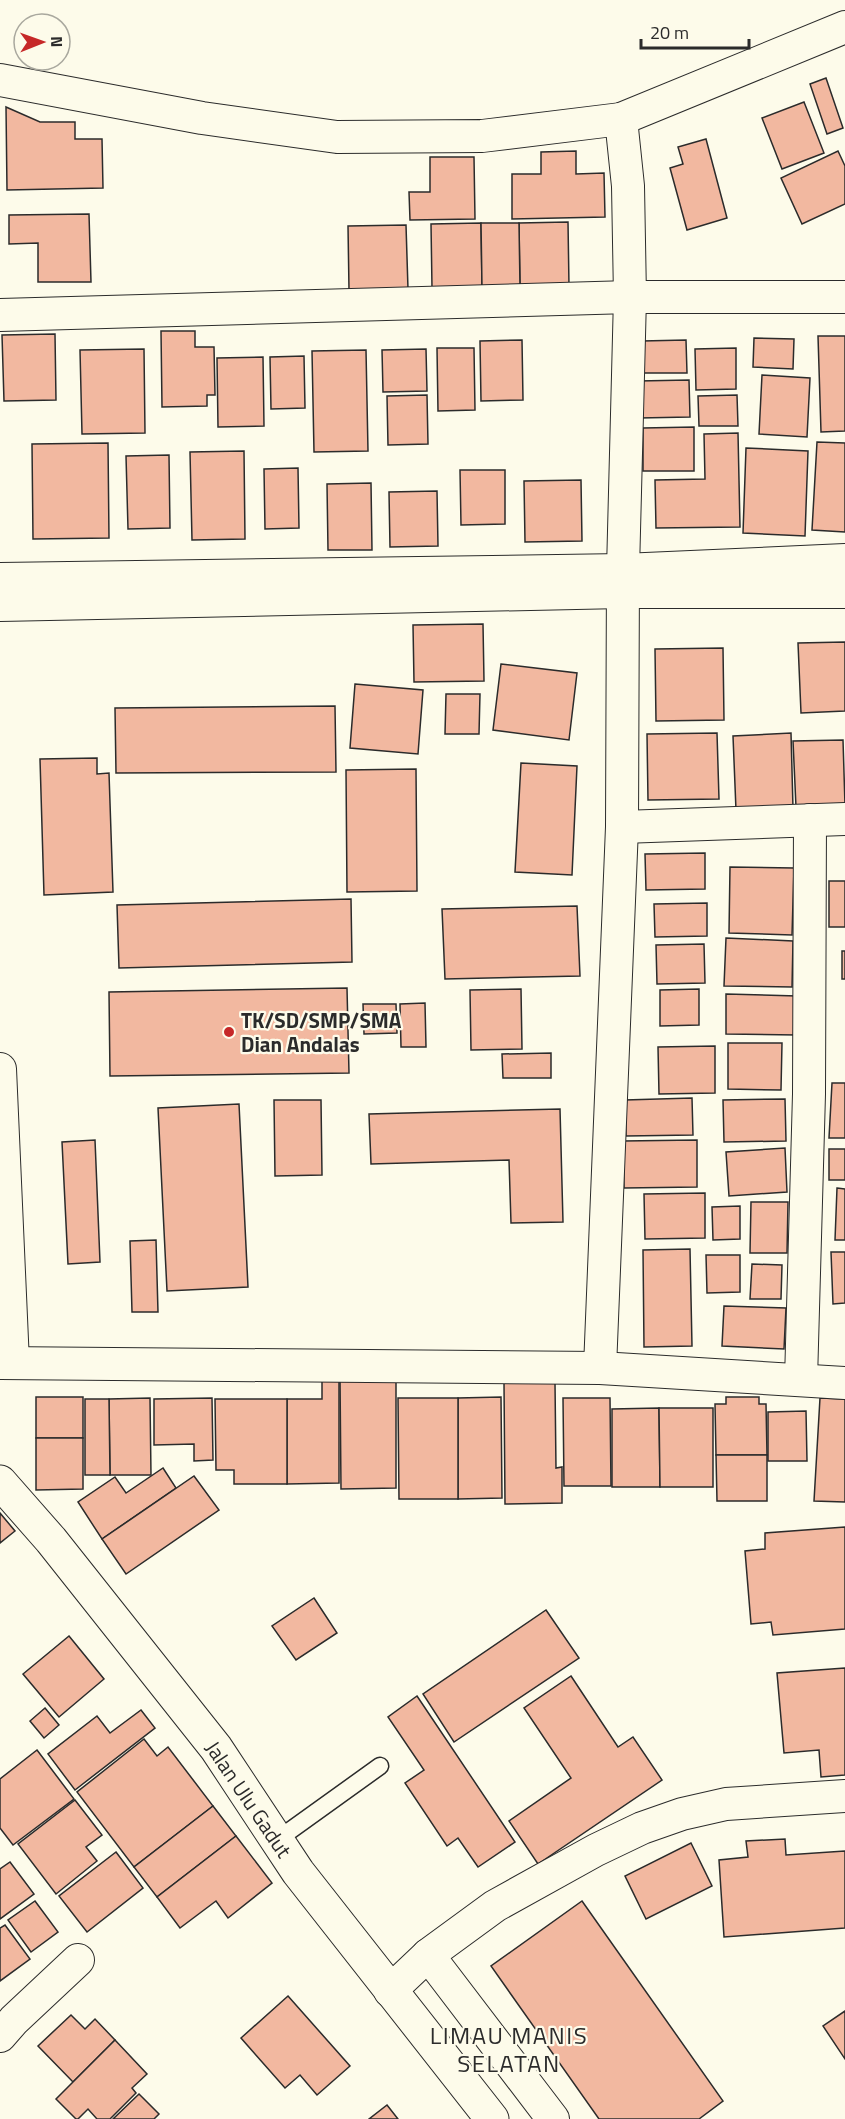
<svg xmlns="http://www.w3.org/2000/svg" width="845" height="2119" viewBox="0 0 845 2119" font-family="'Titillium Web',sans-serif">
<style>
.building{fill:#f2b8a0;stroke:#2b2b2b;stroke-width:1.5}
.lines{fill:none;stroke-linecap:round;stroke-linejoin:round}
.lane-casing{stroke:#2b2b2b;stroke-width:19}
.street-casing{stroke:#2b2b2b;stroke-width:34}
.secondary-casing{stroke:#2b2b2b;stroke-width:35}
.lane{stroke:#fdfbea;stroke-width:16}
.street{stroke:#fdfbea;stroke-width:32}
.secondary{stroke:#fdfbea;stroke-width:33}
.poi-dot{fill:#c62828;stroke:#fdfbea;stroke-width:2}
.labels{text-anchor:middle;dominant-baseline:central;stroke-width:4.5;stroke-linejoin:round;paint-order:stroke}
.poi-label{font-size:21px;font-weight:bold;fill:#2b2b2b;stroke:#fdfbea;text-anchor:start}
.street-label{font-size:21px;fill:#2b2b2b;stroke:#fdfbea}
.quarter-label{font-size:24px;letter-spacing:1.5px;fill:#2b2b2b;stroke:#fdfbea}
</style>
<rect width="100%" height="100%" fill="#fdfbea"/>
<g class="building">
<path d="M826 78 843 128 827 134 810 84Z"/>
<path d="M804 102 824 153 782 169 762 118Z"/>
<path d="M6 107 40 122H75V139H102L103 188 7 190Z"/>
<path d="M706 139 727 218 687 230 670 168 683 164 678 147Z"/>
<path d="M576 151V174L604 173 605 217 512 219V174H541V152Z"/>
<path d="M838 151 845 166V204L802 224 781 178Z"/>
<path d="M430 157H474L475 219 410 220 409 192H430Z"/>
<path d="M89 214 91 282H38V243L9 244V215Z"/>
<path d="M568 222 569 286 520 287 519 223Z"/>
<path d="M481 223 482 287 432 288 431 224Z"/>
<path d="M481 223H519L520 287H482Z"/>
<path d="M406 225 408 289 349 290 348 226Z"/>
<path d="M161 331H195V347H214L215 395H207V406L162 407Z"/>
<path d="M55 334 56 400 4 401 2 335Z"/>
<path d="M818 336H845V431L821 432Z"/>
<path d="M754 338 794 339 793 369 753 367Z"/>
<path d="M522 340 523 400 481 401 480 341Z"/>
<path d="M686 340 687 373H643L642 341Z"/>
<path d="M437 348H474L475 410 438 411Z"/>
<path d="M736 348V389L696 390 695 349Z"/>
<path d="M144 349 145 433 82 434 80 350Z"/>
<path d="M426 349 427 391 383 392 382 350Z"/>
<path d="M366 350 368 451 314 452 312 351Z"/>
<path d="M304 356 305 408 271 409 270 357Z"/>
<path d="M263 357 264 426 218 427 217 358Z"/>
<path d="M762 375 810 378 807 437 759 434Z"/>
<path d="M689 380 690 417 639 418 638 381Z"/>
<path d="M427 395 428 444 388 445 387 396Z"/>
<path d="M737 395 738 426H699L698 396Z"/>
<path d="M694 427V471H643V428Z"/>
<path d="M738 433 740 527 656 528 655 480 705 479 704 434Z"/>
<path d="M817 442 845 443V532L812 530Z"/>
<path d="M108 443 109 538 33 539 32 444Z"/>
<path d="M746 448 808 451 805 536 743 533Z"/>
<path d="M244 451 245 539 192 540 190 452Z"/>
<path d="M169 455 170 528 128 529 126 456Z"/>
<path d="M298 468 299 528 265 529 264 469Z"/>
<path d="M460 470H505V524L461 525Z"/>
<path d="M581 480 582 541 525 542 524 481Z"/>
<path d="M371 483 372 550H328L327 484Z"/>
<path d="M437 491 438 546 390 547 389 492Z"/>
<path d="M483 624 484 681 414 682 413 625Z"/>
<path d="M845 642V711L801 713 798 643Z"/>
<path d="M723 648 724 720 656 721 655 649Z"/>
<path d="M501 664 577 673 569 740 493 730Z"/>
<path d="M355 684 423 690 418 754 350 748Z"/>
<path d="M446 694H480L479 734H445Z"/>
<path d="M335 706 336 772 116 773 115 708Z"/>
<path d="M717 733 719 799 648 800 647 734Z"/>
<path d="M791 733 793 808 736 810 733 736Z"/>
<path d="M843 740 845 805 796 807 793 741Z"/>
<path d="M97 758V774L109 773 113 892 44 895 40 759Z"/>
<path d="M521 763 577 766 572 875 515 872Z"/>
<path d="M416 769 417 891 347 892 346 770Z"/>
<path d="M705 853V889L646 890 645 854Z"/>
<path d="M730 867 794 868 792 935 729 933Z"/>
<rect x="829" y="881" width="16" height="46"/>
<path d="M351 899 352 962 119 968 117 905Z"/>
<path d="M707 903V936L655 937 654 904Z"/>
<path d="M577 906 580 976 445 979 442 909Z"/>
<path d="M726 938 793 941 792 987 724 986Z"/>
<path d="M704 944 705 983 657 984 656 945Z"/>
<rect x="842" y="951" width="3" height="28"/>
<path d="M347 988 349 1073 110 1076 109 992Z"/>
<path d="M521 989 522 1049 471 1050 470 990Z"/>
<path d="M699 989V1025L660 1026V990Z"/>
<path d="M726 994 797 996V1035L726 1034Z"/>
<path d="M425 1003 426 1047H401L400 1004Z"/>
<path d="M363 1004H396L397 1033 364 1034Z"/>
<path d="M728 1043H782L781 1090 728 1089Z"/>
<path d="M715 1046V1093L659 1094 658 1047Z"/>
<path d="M551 1053V1078H503L502 1054Z"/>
<path d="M832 1083H845V1138H829Z"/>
<path d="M692 1098 693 1135 626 1136 625 1100Z"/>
<path d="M785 1099 786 1141 724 1142 723 1100Z"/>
<path d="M274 1100H321L322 1175 275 1176Z"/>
<path d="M239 1104 248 1287 167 1291 158 1108Z"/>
<path d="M560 1109 563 1222 511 1223 509 1160 371 1164 369 1114Z"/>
<path d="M95 1140 100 1262 68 1264 62 1142Z"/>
<path d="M697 1140V1187L624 1188 623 1141Z"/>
<path d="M785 1148 787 1192 729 1196 726 1152Z"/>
<rect x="829" y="1149" width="16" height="31"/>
<path d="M837 1188 845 1189V1240H835Z"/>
<path d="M705 1193V1238L645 1239 644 1194Z"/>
<path d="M751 1202H788L787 1253H750Z"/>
<path d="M740 1206V1239L713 1240 712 1207Z"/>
<path d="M156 1240 158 1312H132L130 1241Z"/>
<path d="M690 1249 692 1346 644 1347 643 1250Z"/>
<path d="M831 1252H845V1303L833 1304Z"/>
<path d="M706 1255H740V1292L707 1293Z"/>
<path d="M752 1264 782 1265 781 1299H750Z"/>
<path d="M724 1306 786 1308 784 1349 722 1346Z"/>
<path d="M322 1377H339V1483L287 1484V1399H322Z"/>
<path d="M340 1377H396V1488L341 1489Z"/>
<path d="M504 1383H555L556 1468 562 1467V1503L505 1504Z"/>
<rect x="36" y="1397" width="47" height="41"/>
<path d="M501 1397 502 1498 458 1499V1398Z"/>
<path d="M726 1397H759V1404H766L767 1455H716L715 1404H726Z"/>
<path d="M150 1398 151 1475H110L109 1399Z"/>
<path d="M212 1398 213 1460 194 1461V1444L154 1445V1399Z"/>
<path d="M398 1398H458V1499H399Z"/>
<path d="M563 1398H610L611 1486H564Z"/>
<path d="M820 1398 845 1399V1502L814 1501Z"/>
<path d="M85 1399H109L110 1475H85Z"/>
<path d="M215 1399H287V1484H234V1470H216Z"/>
<path d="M659 1408 660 1487H612V1409Z"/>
<path d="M659 1408H713V1487H660Z"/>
<path d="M806 1411 807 1461H768V1412Z"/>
<path d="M36 1438H83V1489L36 1490Z"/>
<path d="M716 1455H767V1501H717Z"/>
<path d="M163 1468 176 1488 102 1539 78 1502 115 1477 126 1493Z"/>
<path d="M194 1476 219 1510 126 1574 102 1539Z"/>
<path d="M0 1513 15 1531 0 1543Z"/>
<path d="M845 1527V1629L773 1635 771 1622 751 1624 745 1551 765 1549V1533Z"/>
<path d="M314 1598 337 1633 296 1660 272 1626Z"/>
<path d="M546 1610 579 1658 454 1742 423 1694Z"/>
<path d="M69 1636 104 1679 59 1717 23 1674Z"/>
<path d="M845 1668V1775L821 1777 819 1750 784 1753 777 1673Z"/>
<path d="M571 1676 618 1747 633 1737 662 1780 538 1864 509 1821 571 1778 524 1708Z"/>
<path d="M417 1696 515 1842 478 1867 458 1838 447 1846 405 1783 424 1770 388 1717Z"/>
<path d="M45 1708 59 1725 44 1738 30 1721Z"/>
<path d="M141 1710 155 1728 75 1790 48 1754 97 1716 110 1733Z"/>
<path d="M144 1739 157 1756 168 1747 213 1806 134 1867 77 1792Z"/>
<path d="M37 1750 74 1799 13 1845 0 1828V1779Z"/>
<path d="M75 1800 102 1835 86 1847 97 1861 56 1894 18 1844Z"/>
<path d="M213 1806 236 1836 157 1897 134 1867Z"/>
<path d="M236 1836 272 1883 228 1918 216 1901 180 1928 157 1897Z"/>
<path d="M785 1839 786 1855 845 1851V1928L724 1937 719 1860 748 1857 746 1841Z"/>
<path d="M691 1843 712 1886 646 1919 625 1876Z"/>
<path d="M116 1852 143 1888 87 1932 59 1896Z"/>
<path d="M10 1862 34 1894 0 1919V1869Z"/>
<path d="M35 1901 58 1932 31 1952 8 1920Z"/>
<path d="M582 1901 723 2101 699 2119H599L491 1966Z"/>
<path d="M5 1925 30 1959 0 1981V1928Z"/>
<path d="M288 1996 350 2066 317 2095 300 2075 285 2088 241 2038Z"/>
<path d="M845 2011V2059L823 2026Z"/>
<path d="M71 2015 85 2029 95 2019 115 2040 73 2082 38 2046Z"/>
<path d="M115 2040 147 2074 132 2088 136 2093 110 2119H97L88 2109 78 2119H76L56 2099Z"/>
<path d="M139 2094 159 2114 154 2119H113Z"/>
<path d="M387 2105 398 2119H369Z"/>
</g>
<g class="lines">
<g class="lane-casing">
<path id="lane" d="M277 1840 380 1766"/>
</g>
<g class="street-casing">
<g id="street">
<path d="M0 80 202 118 337 137 482 136 621 119 845 27"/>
<path d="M0 315 630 297H845"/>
<path d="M0 579 623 570 845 560"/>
<path d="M0 605 622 592H845"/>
<path d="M622 827 845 819"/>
<path d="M0 1069 13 1363"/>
<path d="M0 1363 600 1368 845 1383"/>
<path d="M600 1368 622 827 623 570 630 297 628 186 621 119"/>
<path d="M801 1380 809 1094 810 820"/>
<path d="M428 1955 553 2119"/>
<path d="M390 1991 428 1955 495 1906 596 1850 642 1828 682 1814 726 1804 845 1796"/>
<path d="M0 2036 14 2020 78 1960"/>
</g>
</g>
<g class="secondary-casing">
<path id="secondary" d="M0 1482 51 1540 216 1748 298 1872 492 2119"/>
</g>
<use href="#lane" class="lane"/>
<use href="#street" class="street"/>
<use href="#secondary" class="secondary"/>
</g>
<circle class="poi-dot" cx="229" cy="1032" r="6"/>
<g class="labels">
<g class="poi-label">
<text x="241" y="1020">TK/SD/SMP/SMA<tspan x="241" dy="24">Dian Andalas</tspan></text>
</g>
<g class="street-label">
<text transform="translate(249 1799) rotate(56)">Jalan Ulu Gadut</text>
</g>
<g class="quarter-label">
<text x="509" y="2035">LIMAU MANIS<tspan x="509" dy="28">SELATAN</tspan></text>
</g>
</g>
<g transform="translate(42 42) rotate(89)"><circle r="28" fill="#fdfbea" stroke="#a9a89e" stroke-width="1.5"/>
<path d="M0-4.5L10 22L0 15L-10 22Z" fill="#c62828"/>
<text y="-9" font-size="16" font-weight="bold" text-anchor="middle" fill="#2b2b2b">N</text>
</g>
<path d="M641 39v9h108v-9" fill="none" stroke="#2b2b2b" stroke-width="3"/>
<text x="650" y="39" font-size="18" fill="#2b2b2b" stroke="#fdfbea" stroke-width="4.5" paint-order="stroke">20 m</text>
</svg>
